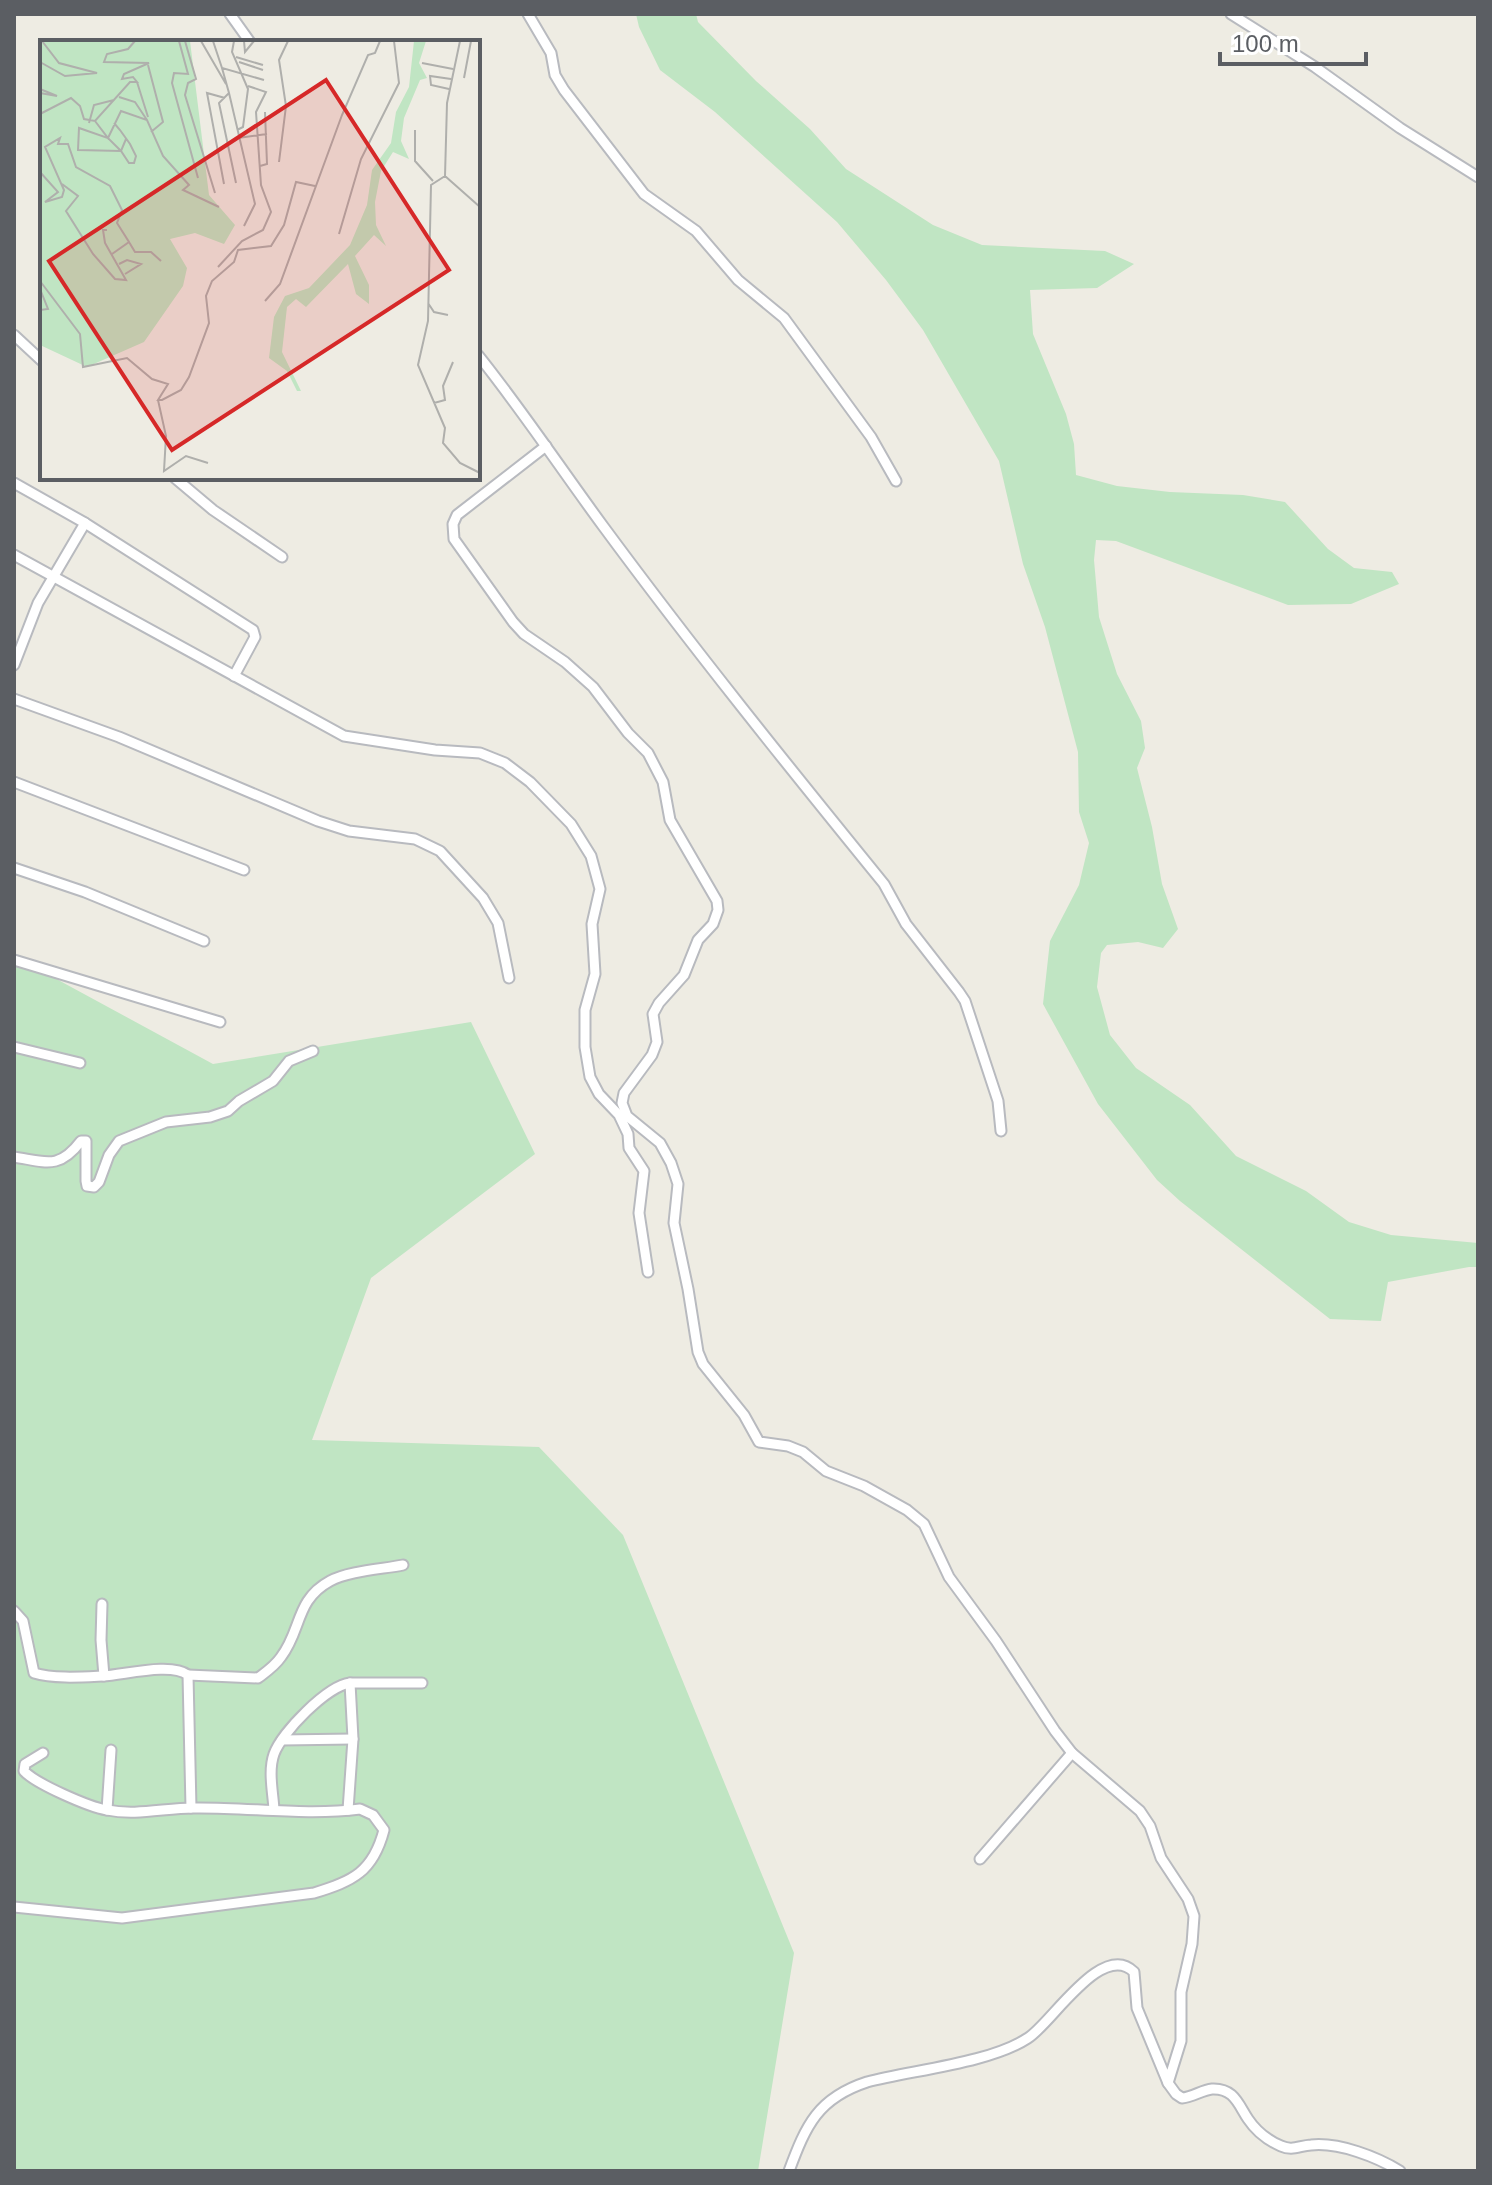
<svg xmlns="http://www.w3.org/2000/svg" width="1492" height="2185" viewBox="0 0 1492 2185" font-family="Helvetica,sans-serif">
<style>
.green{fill:#c0e5c3}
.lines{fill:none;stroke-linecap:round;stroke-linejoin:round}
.street-casing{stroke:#b8babf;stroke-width:13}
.street{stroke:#fff;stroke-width:9}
.inset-road{fill:none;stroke:#afafac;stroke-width:2}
.view{fill:#d62828;fill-opacity:0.15;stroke:#d62828;stroke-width:4}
.inset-edge{fill:none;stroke:#5b5e63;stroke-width:4}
</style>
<rect width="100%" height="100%" fill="#eeece3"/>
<g class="green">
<path d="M636 14H696L698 22 756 81 810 129 846 169 933 225 982 245 1105 251 1134 264 1097 288 1030 290 1033 334 1066 414 1074 444 1076 475 1117 486 1170 492 1243 495 1285 502 1328 549 1354 568 1392 572 1399 584 1351 604 1288 605 1116 541 1096 540 1094 560 1099 617 1117 674 1141 721 1145 748 1137 768 1152 827 1162 884 1178 929 1163 948 1138 942 1107 945 1101 953 1097 987 1110 1035 1136 1068 1190 1105 1236 1156 1306 1191 1349 1222 1391 1235 1478 1243V1267H1469L1388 1282 1381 1321 1330 1319 1180 1201 1157 1180 1098 1104 1043 1004 1050 941 1079 885 1089 843 1079 812 1078 752 1045 627 1023 564 999 461 923 330 886 280 837 222 715 112 660 70 639 27Z"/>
<path d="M14 956 213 1064 471 1022 535 1154 371 1278 312 1440 539 1447 623 1535 794 1953 758 2171H14Z"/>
</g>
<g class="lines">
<g class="street-casing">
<g id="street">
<path d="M230 14 250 42"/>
<path d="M528 14 551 53 555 75 564 90 644 194 696 231 738 280 784 318 871 437 896 481"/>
<path d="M1231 14 1315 67 1400 128 1478 177"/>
<path d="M14 335 42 361"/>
<path d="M478 355C522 410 561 469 603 526 693 648 788 766 884 884L906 924 959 992 965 1001 998 1101 1001 1131"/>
<path d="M546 446 457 515 453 524 454 539 513 622 524 634 565 662 593 687 628 733 648 753 663 782 670 820 717 901 718 910 713 924 698 940 684 975 659 1003 653 1014 657 1042 652 1055 624 1093 622 1103 627 1116 660 1143 671 1163 678 1184 674 1223 688 1289 698 1352 703 1364 744 1415 759 1442 788 1446 803 1452 826 1471 864 1486 907 1510 924 1524 949 1577 996 1641 1055 1731 1072 1753 1140 1811 1150 1826 1161 1858 1188 1899 1194 1916 1192 1944 1181 1992V2041L1168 2083 1137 2008 1134 1972C1102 1940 1051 2024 1028 2038 990 2063 913 2070 867 2082 818 2098 806 2125 789 2171"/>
<path d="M175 478 213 510 282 557"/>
<path d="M14 483 85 523 253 630 255 637 234 676"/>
<path d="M14 555 344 736 435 750 480 753 505 763 530 782 571 824 591 856 600 889 592 924 595 974 585 1010V1047L590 1077 599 1094 619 1115 628 1134 629 1148 644 1171 639 1213 648 1272"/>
<path d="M14 665 38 603 85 523"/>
<path d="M14 699 119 737 318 821 349 831 415 839 440 851 483 898 498 923 509 978"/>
<path d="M14 782 244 870"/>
<path d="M14 868 85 892 204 941"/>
<path d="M14 960 220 1022"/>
<path d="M14 1047 80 1063"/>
<path d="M14 1157C46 1162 59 1170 81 1141H86V1181L87 1186 94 1187 99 1182 109 1155 119 1141 166 1122 210 1117 228 1111 239 1101 273 1081 289 1061 313 1051"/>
<path d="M102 1604 101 1640 104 1676"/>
<path d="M14 1611 23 1621 34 1673C54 1679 82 1677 103 1676 124 1675 171 1662 188 1675L191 1808"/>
<path d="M188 1675 258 1678C266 1672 275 1666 281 1657 302 1630 295 1600 330 1581 348 1571 383 1569 403 1565"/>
<path d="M350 1683H422"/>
<path d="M282 1740 353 1739"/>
<path d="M107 1810 111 1750"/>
<path d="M274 1810C273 1792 268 1771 274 1754 282 1732 327 1686 350 1683L353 1739 348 1810"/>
<path d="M980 1859 1072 1753"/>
<path d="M14 1907 122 1918 314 1893C353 1881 373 1872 384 1830L373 1815 360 1809C305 1816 248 1807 193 1808 165 1808 136 1816 107 1810 89 1807 36 1784 24 1771L25 1764 43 1753"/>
<path d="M1168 2083 1176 2094 1182 2098C1193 2097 1202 2090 1212 2089 1234 2088 1238 2104 1248 2119 1256 2131 1267 2140 1281 2146 1292 2151 1299 2146 1311 2145 1339 2142 1377 2157 1400 2171"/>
</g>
</g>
<use href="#street" class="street"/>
</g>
<g transform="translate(40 40)">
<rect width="440" height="440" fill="#eeece3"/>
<path d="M0 1H150L169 155 195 185 184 204 155 193 130 199 147 228 143 246 104 302 47 327 0 305ZM374 1H386L379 23 387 38 380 40 364 78 361 101 369 119 353 112 341 131 335 162 336 185 346 206 334 195 315 216 329 245V264L316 254 308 224 266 267 256 259 247 267 242 312 261 351H257L247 331 229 318 234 277 245 256 269 248 310 205 327 165 332 130 351 103 356 72 369 47Z" fill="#c0e5c3"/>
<path class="inset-road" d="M139 1 148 34 134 33 132 43 158 138M145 1 156 39 148 43 145 55 175 153M161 1 186 44M173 1 182 28 224 40M194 1 192 12 208 49 203 87 197 90M204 1 205 12 214 1M420 1 407 63 405 136 391 145 388 281 378 325 405 388 403 403 420 423 440 433M196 17 223 25M0 22 25 36 57 33 19 23 2 1M199 22 223 30M382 23 413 29M108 25 123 82 111 92M182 28 189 53 179 63 196 143M424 38 431 1M97 42 108 77M0 49 17 56 0 53M409 49 391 45 390 36 411 39M189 53 215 164 204 186M79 57 95 62 107 80M0 74 31 58 40 66 44 79 55 81 90 42H97L93 37 82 39 84 34 109 23 64 22 67 14 88 9 95 1M55 81 68 98 81 71 107 80 123 116 149 145 143 150 179 167M49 83 54 65 74 60M74 83 80 90 90 104 96 116 94 123H89L81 111 68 98 39 88 38 110 81 111 86 99M375 90V121L393 141M198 98 227 94M239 122 246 66 239 20 248 1M220 126 227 124 225 72M0 132 18 152 5 162 22 157 24 150 5 107 20 98 18 104H28L36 127 70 146 82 170 77 183 89 202 72 214M405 136 440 167M22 144 38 156 26 171 53 214 75 239 86 240 65 203 63 190H67M184 144 167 53 185 58M299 194 321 119 359 43 354 1M89 202 95 212H111L121 221M79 224 87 220 101 224 85 234M178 227 202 201 223 190 231 172 221 145 216 72 226 52 208 46M0 241 40 294 43 327 87 318 112 339 128 344 118 360H122L141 350 149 337 169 283 166 256 172 241 194 222 198 210 231 206 244 185 256 142 275 146M0 249 8 269 0 270M225 261 240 244 302 75 328 15 335 13 340 1M388 263 394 272 408 275M118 360 126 396 124 431 146 416 168 423M394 363 405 360 403 346 413 322"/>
<path class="view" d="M286 40 409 230 132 410 9 221Z"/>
<rect width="440" height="440" class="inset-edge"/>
</g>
<rect width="1492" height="2185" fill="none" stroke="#5b5e63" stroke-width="32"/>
<path d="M1220 52v12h146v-12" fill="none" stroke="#5b5e63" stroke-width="4"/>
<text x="1232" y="52" font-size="24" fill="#5b5e63" stroke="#ffffff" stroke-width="6" paint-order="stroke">100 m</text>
</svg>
